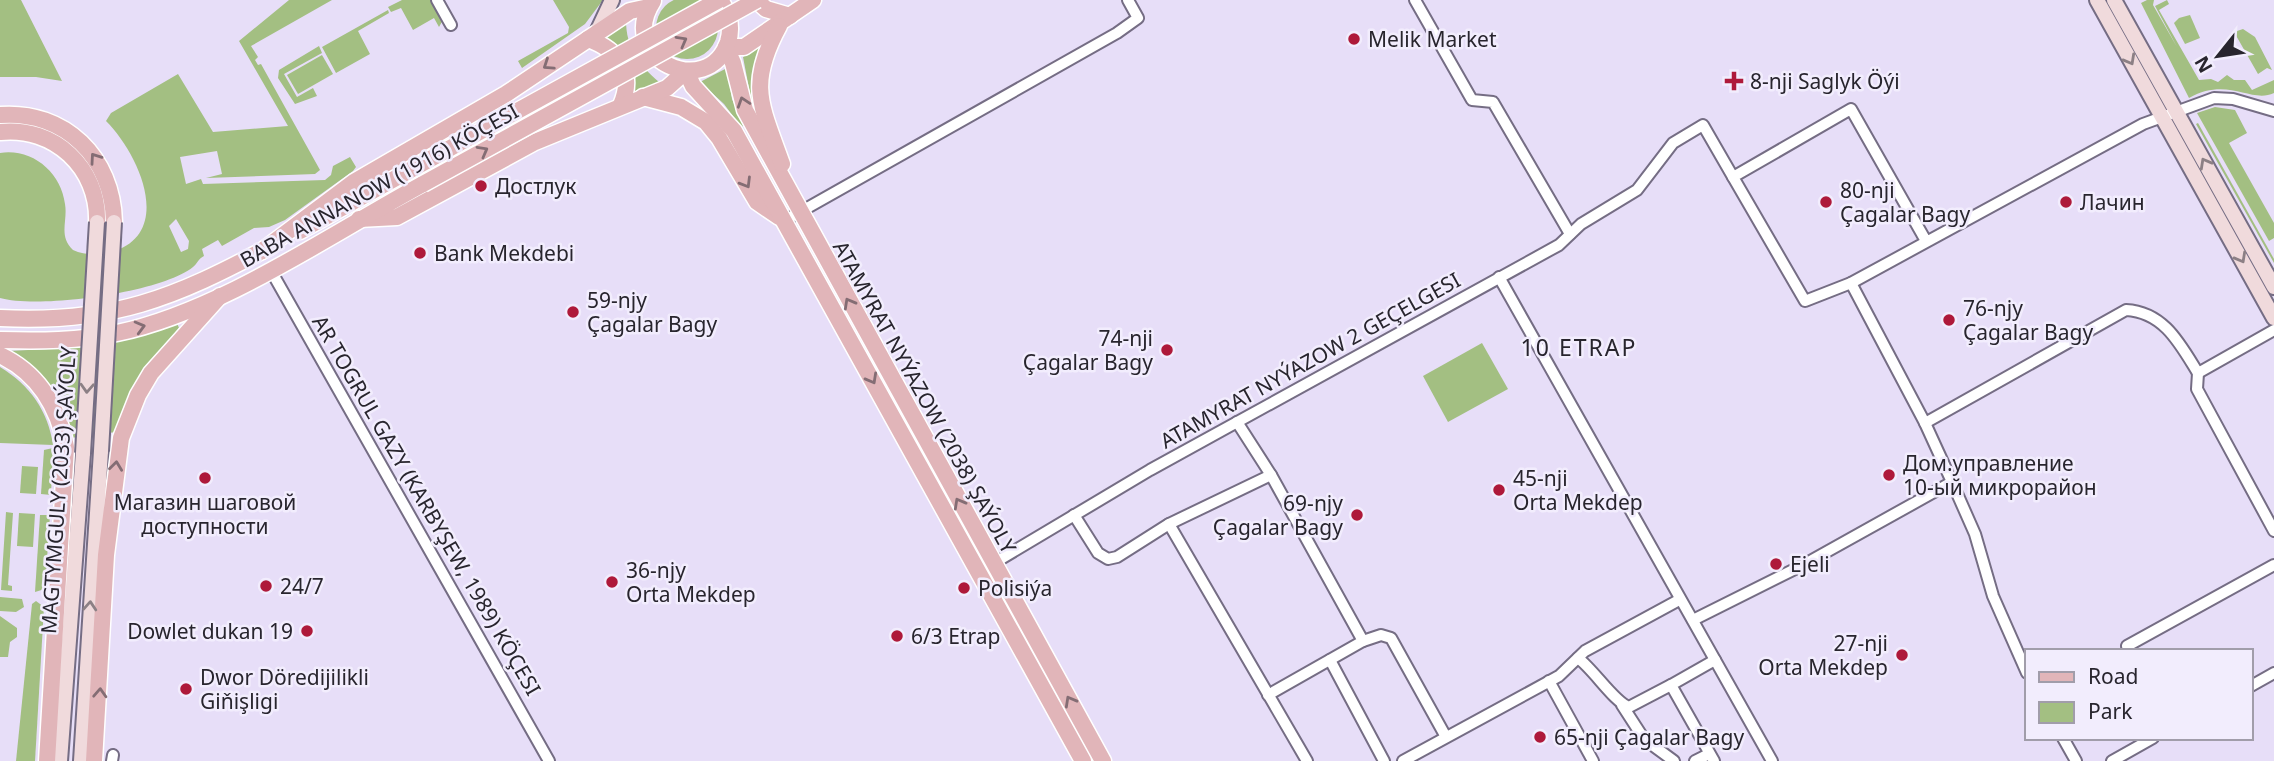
<svg xmlns="http://www.w3.org/2000/svg" width="2274" height="761" viewBox="0 0 2274 761" font-family="'Noto Sans',sans-serif">
<style>
.green{fill:#a3bf82;fill-rule:evenodd}
.lines{fill:none;stroke-linecap:round;stroke-linejoin:round}
.street-casing{stroke:#756d84;stroke-width:14}
.secondary-casing{stroke:#756d84;stroke-width:18}
.primary-casing{stroke:#fff;stroke-width:19}
.street{stroke:#fff;stroke-width:10}
.secondary{stroke:#f0dadc;stroke-width:14}
.primary{stroke:#e1b5b9;stroke-width:16}
.secondary-bridge-casing{stroke:#756d84;stroke-width:18;stroke-linecap:butt}
.primary-bridge-casing{stroke:#fff;stroke-width:19;stroke-linecap:butt}
.secondary-bridge{stroke:#f0dadc;stroke-width:14}
.primary-bridge{stroke:#e1b5b9;stroke-width:16}
.oneway{stroke:#846d74}
.oneway2{stroke:#8c8085}
.poi-dot{fill:#ae193a;stroke:#f2edfd;stroke-width:2.5}
.labels{text-anchor:middle;dominant-baseline:central;stroke-width:5;stroke-linejoin:round;paint-order:stroke}
.poi-label{font-size:21px;fill:#28252e;stroke:#f2edfd;text-anchor:start}
.street-label{font-size:21px;fill:#28252e;stroke:#f2edfd}
.neighbourhood-label{font-size:23px;letter-spacing:2px;fill:#28252e;stroke:#f2edfd}
</style>
<rect width="100%" height="100%" fill="#e7def8"/>
<g class="green">
<circle cx="687" cy="28" r="31"/>
<path d="M0 0H21L62 81 36 77H0Z"/>
<path d="M289 0H332L251 46 258 57 255 60 258 65 261 64 320 170 315 174 206 178 222 174 217 151 180 157 186 184 201 179 203 184 325 180 331 175 333 166 350 157 356 167 353 171 285 220 269 227 254 228 222 246 218 240 202 249 204 256C198 259 197 264 193 267 161 293 39 309 0 298V153C32 148 61 172 65 204 68 221 58 236 73 250 86 256 101 255 115 251 174 230 138 153 106 121L111 113 178 74 213 132 288 126 239 41ZM176 219 189 241 188 249 181 252 169 226Z"/>
<path d="M402 0H432L443 20 439 27 434 18 413 30 401 8 391 12 388 7Z"/>
<path d="M553 0H603L585 24 522 68 518 61 568 33 569 27Z"/>
<path d="M2147 0H2154L2153 5 2177 47 2155 6 2167 0 2169 4 2159 10 2199 80 2211 79 2218 82 2227 75 2234 80H2245L2252 90 2274 80V93C2251 104 2228 76 2189 98L2141 3Z"/>
<path d="M388 10 389 13 358 31 370 54 336 73 322 47Z"/>
<path d="M2190 15 2200 38 2185 44 2174 23 2179 18Z"/>
<path d="M626 20C626 48 639 65 659 82L635 92C631 65 634 53 604 38Z"/>
<path d="M2243 29 2255 37 2272 70 2267 68 2258 74 2234 32Z"/>
<path d="M761 45 753 75 755 104H752L743 57Z"/>
<path d="M319 46 322 53 284 74 297 97 313 88 317 96 295 104 278 78 279 70Z"/>
<path d="M322 55 333 74 298 94 287 75Z"/>
<path d="M727 68 732 99 743 126 741 127 724 104 700 82Z"/>
<path d="M2215 107 2235 110 2247 133 2229 143 2274 223V238L2269 241 2197 113Z"/>
<path d="M2198 123 2274 259V263L2196 124Z"/>
<path d="M177 323 179 328 147 366 116 432 71 438 8 351 88 347 130 338Z"/>
<path d="M1482 343 1508 389 1448 422 1423 376Z"/>
<path d="M0 367C30 385 48 411 53 445L0 443Z"/>
<path d="M53 448 51 495 41 494 44 450Z"/>
<path d="M22 466 38 467 36 494 20 493Z"/>
<path d="M6 512 13 513 8 585 12 586V591L1 590Z"/>
<path d="M19 513 35 514 33 547 17 546Z"/>
<path d="M40 515H50L45 589 35 592Z"/>
<path d="M0 597 22 599 24 607 16 612 0 611Z"/>
<path d="M36 601 44 607 35 761H16L32 604Z"/>
<path d="M0 616 17 628V637L10 642 8 657H0Z"/>
</g>
<g class="lines">
<g class="street-casing">
<g id="street">
<path d="M437 0 451 25"/>
<path d="M1415 0 1472 100 1493 102 1570 234"/>
<path d="M784 221 1117 33 1138 18 1128 0"/>
<path d="M1926 241 1851 109 1733 177 1805 301 1851 283 2143 124 2214 98 2233 99 2274 111"/>
<path d="M270 269 549 761"/>
<path d="M1499 277 1772 761"/>
<path d="M2198 373 2197 389 2274 531"/>
<path d="M1237 422 1271 475 1363 641 1268 695"/>
<path d="M1925 423 2126 310C2164 312 2180 344 2198 373L2274 330"/>
<path d="M1952 482 1975 534 1993 596 2027 673"/>
<path d="M1074 515 1098 553 1108 559 1117 557 1169 524 1271 475"/>
<path d="M1169 524 1307 761"/>
<path d="M979 572 1150 470 1559 245 1581 224 1637 190 1673 143 1703 125 1733 177"/>
<path d="M1693 620 1803 565 1952 482 1925 423 1851 283"/>
<path d="M1363 641 1381 635 1391 638 1446 737"/>
<path d="M2127 646 2274 565"/>
<path d="M1578 658C1594 670 1615 703 1629 707L1671 685"/>
<path d="M1330 660 1384 761"/>
<path d="M1549 681 1593 761"/>
<path d="M2251 686 2274 673"/>
<path d="M1622 705 1644 739 1674 761"/>
<path d="M2063 738 2076 761"/>
<path d="M112 761 113 755"/>
<path d="M1403 761 1559 676 1585 651 1679 600"/>
<path d="M1695 761 1709 754"/>
<path d="M1714 761 1671 685 1715 660"/>
<path d="M2112 761 2153 738"/>
</g>
</g>
<g class="secondary-casing">
<g id="secondary">
<path d="M2097 0 2274 318"/>
<path d="M2114 0 2274 287"/>
<path d="M597 32 612 0"/>
<path d="M60 761 83 453"/>
<path d="M81 761 101 451"/>
</g>
</g>
<g class="primary-casing">
<g id="primary">
<path d="M756 0 766 9 790 16"/>
<path d="M813 0 744 47H726L733 63 745 110 1103 761"/>
<path d="M653 1C615 59 708 101 728 42 733 26 729 13 720 0"/>
<path d="M779 26C747 85 761 105 782 164"/>
<path d="M588 39C619 50 635 73 621 105"/>
<path d="M643 97 681 107 706 122 719 138 757 202 779 217"/>
<path d="M0 115C65 110 113 158 114 222"/>
<path d="M0 132C54 126 99 168 97 222"/>
<path d="M359 219 397 217 535 142 667 88 686 71 693 86 734 131 1083 761"/>
<path d="M300 231 414 168"/>
<path d="M262 251 354 182 506 94 630 11 649 7"/>
<path d="M0 318C111 324 175 298 271 246"/>
<path d="M0 340C39 341 79 341 117 333 219 312 331 234 423 184"/>
<path d="M0 355C38 373 58 406 66 447L47 761"/>
<path d="M94 761 106 555 121 438 138 395 151 373 220 296"/>
</g>
</g>
<use href="#street" class="street"/>
<use href="#secondary" class="secondary"/>
<use href="#primary" class="primary"/>
<g class="secondary-bridge-casing">
<g id="secondary-bridge">
<path d="M101 451 114 222"/>
<path d="M83 453 97 222"/>
</g>
</g>
<g class="primary-bridge-casing">
<g id="primary-bridge">
<path d="M414 168 719 0"/>
<path d="M423 184 757 0"/>
</g>
</g>
<use href="#secondary-bridge" class="secondary-bridge"/>
<use href="#primary-bridge" class="primary-bridge"/>
</g>
<defs><path id="oneway-chevron" d="M-2-3.5L2.5 0L-2 3.5" fill="none" stroke-width="1.6" stroke-linecap="round" stroke-linejoin="round" transform="scale(1.75)"/></defs>
<g class="oneway">
<use href="#oneway-chevron" transform="translate(682 41) rotate(-29)"/>
<use href="#oneway-chevron" transform="translate(548 65) rotate(146)"/>
<use href="#oneway-chevron" transform="translate(743 102) rotate(-108)"/>
<use href="#oneway-chevron" transform="translate(483 151) rotate(-29)"/>
<use href="#oneway-chevron" transform="translate(95 158) rotate(-125)"/>
<use href="#oneway-chevron" transform="translate(746 183) rotate(59)"/>
<use href="#oneway-chevron" transform="translate(849 303) rotate(-119)"/>
<use href="#oneway-chevron" transform="translate(140 327) rotate(-15)"/>
<use href="#oneway-chevron" transform="translate(872 379) rotate(61)"/>
<use href="#oneway-chevron" transform="translate(116 466) rotate(-83)"/>
<use href="#oneway-chevron" transform="translate(959 503) rotate(-119)"/>
<use href="#oneway-chevron" transform="translate(100 693) rotate(-87)"/>
<use href="#oneway-chevron" transform="translate(1070 701) rotate(-119)"/>
</g>
<g class="oneway2">
<use href="#oneway-chevron" transform="translate(2130 60) rotate(61)"/>
<use href="#oneway-chevron" transform="translate(2205 163) rotate(-119)"/>
<use href="#oneway-chevron" transform="translate(2241 258) rotate(61)"/>
<use href="#oneway-chevron" transform="translate(87 388) rotate(93)"/>
<use href="#oneway-chevron" transform="translate(90 606) rotate(-86)"/>
</g>
<g class="poi-dot">
<circle cx="1354" cy="39" r="7"/>
<path d="M1730.5 70.5h7v7h7v7h-7v7h-7v-7h-7v-7h7z"/>
<circle cx="481" cy="186" r="7"/>
<circle cx="1826" cy="202" r="7"/>
<circle cx="2066" cy="202" r="7"/>
<circle cx="420" cy="253" r="7"/>
<circle cx="573" cy="312" r="7"/>
<circle cx="1949" cy="320" r="7"/>
<circle cx="1167" cy="350" r="7"/>
<circle cx="1889" cy="475" r="7"/>
<circle cx="205" cy="478" r="7"/>
<circle cx="1499" cy="490" r="7"/>
<circle cx="1357" cy="515" r="7"/>
<circle cx="1776" cy="564" r="7"/>
<circle cx="612" cy="582" r="7"/>
<circle cx="266" cy="586" r="7"/>
<circle cx="964" cy="588" r="7"/>
<circle cx="307" cy="631" r="7"/>
<circle cx="897" cy="636" r="7"/>
<circle cx="1902" cy="655" r="7"/>
<circle cx="186" cy="689" r="7"/>
<circle cx="1540" cy="737" r="7"/>
</g>
<g class="labels">
<g class="poi-label">
<text x="1368" y="39">Melik Market</text>
<text x="1750" y="81">8-nji Saglyk Öýi</text>
<text x="495" y="186">Достлук</text>
<text x="1840" y="190">80-nji<tspan x="1840" dy="24">Çagalar Bagy</tspan></text>
<text x="2080" y="202">Лачин</text>
<text x="434" y="253">Bank Mekdebi</text>
<text x="587" y="300">59-njy<tspan x="587" dy="24">Çagalar Bagy</tspan></text>
<text x="1963" y="308">76-njy<tspan x="1963" dy="24">Çagalar Bagy</tspan></text>
<text x="1153" y="338" text-anchor="end">74-nji<tspan x="1153" dy="24">Çagalar Bagy</tspan></text>
<text x="1903" y="463">Дом.управление<tspan x="1903" dy="24">10-ый микрорайон</tspan></text>
<text x="1513" y="478">45-nji<tspan x="1513" dy="24">Orta Mekdep</tspan></text>
<text x="205" y="502" text-anchor="middle">Магазин шаговой<tspan x="205" dy="24">доступности</tspan></text>
<text x="1343" y="503" text-anchor="end">69-njy<tspan x="1343" dy="24">Çagalar Bagy</tspan></text>
<text x="1790" y="564">Ejeli</text>
<text x="626" y="570">36-njy<tspan x="626" dy="24">Orta Mekdep</tspan></text>
<text x="280" y="586">24/7</text>
<text x="978" y="588">Polisiýa</text>
<text x="293" y="631" text-anchor="end">Dowlet dukan 19</text>
<text x="911" y="636">6/3 Etrap</text>
<text x="1888" y="643" text-anchor="end">27-nji<tspan x="1888" dy="24">Orta Mekdep</tspan></text>
<text x="200" y="677">Dwor Döredijilikli<tspan x="200" dy="24">Giňişligi</tspan></text>
<text x="1554" y="737">65-nji Çagalar Bagy</text>
</g>
<g class="street-label">
<text transform="translate(379 185) rotate(-29)">BABA ANNANOW (1916) KÖÇESI</text>
<text transform="translate(1310 360) rotate(-29)">ATAMYRAT NYÝAZOW 2 GEÇELGESI</text>
<text transform="translate(925 397) rotate(61)">ATAMYRAT NYÝAZOW (2038) ŞAÝOLY</text>
<text transform="translate(58 490) rotate(-86)">MAGTYMGULY (2033) ŞAÝOLY</text>
<text transform="translate(427 505) rotate(60)">AR TOGRUL GAZY (KARBYŞEW, 1989) KÖÇESI</text>
</g>
<g class="neighbourhood-label">
<text x="1579" y="347">10 ETRAP</text>
</g>
</g>
<rect x="2025" y="649" width="228" height="91" fill="#f2edfd" stroke="#a19daa" stroke-width="2"/>
<rect x="2039" y="672" width="35" height="10" fill="#e1b5b9" stroke="#a19daa" stroke-width="2"/>
<text x="2088" y="684" font-size="21" fill="#28252e">Road</text>
<rect x="2039" y="702" width="35" height="21" fill="#a3bf82" stroke="#a19daa" stroke-width="2"/>
<text x="2088" y="719" font-size="21" fill="#28252e">Park</text>
<g transform="translate(2218 56) rotate(240)" stroke="#f2edfd" stroke-width="5" paint-order="stroke">
<path d="M0-5L12 26L0 18L-12 26Z" fill="#28252e"/>
<text y="-10" font-size="19" font-weight="bold" text-anchor="middle" fill="#28252e">N</text>
</g>
</svg>
